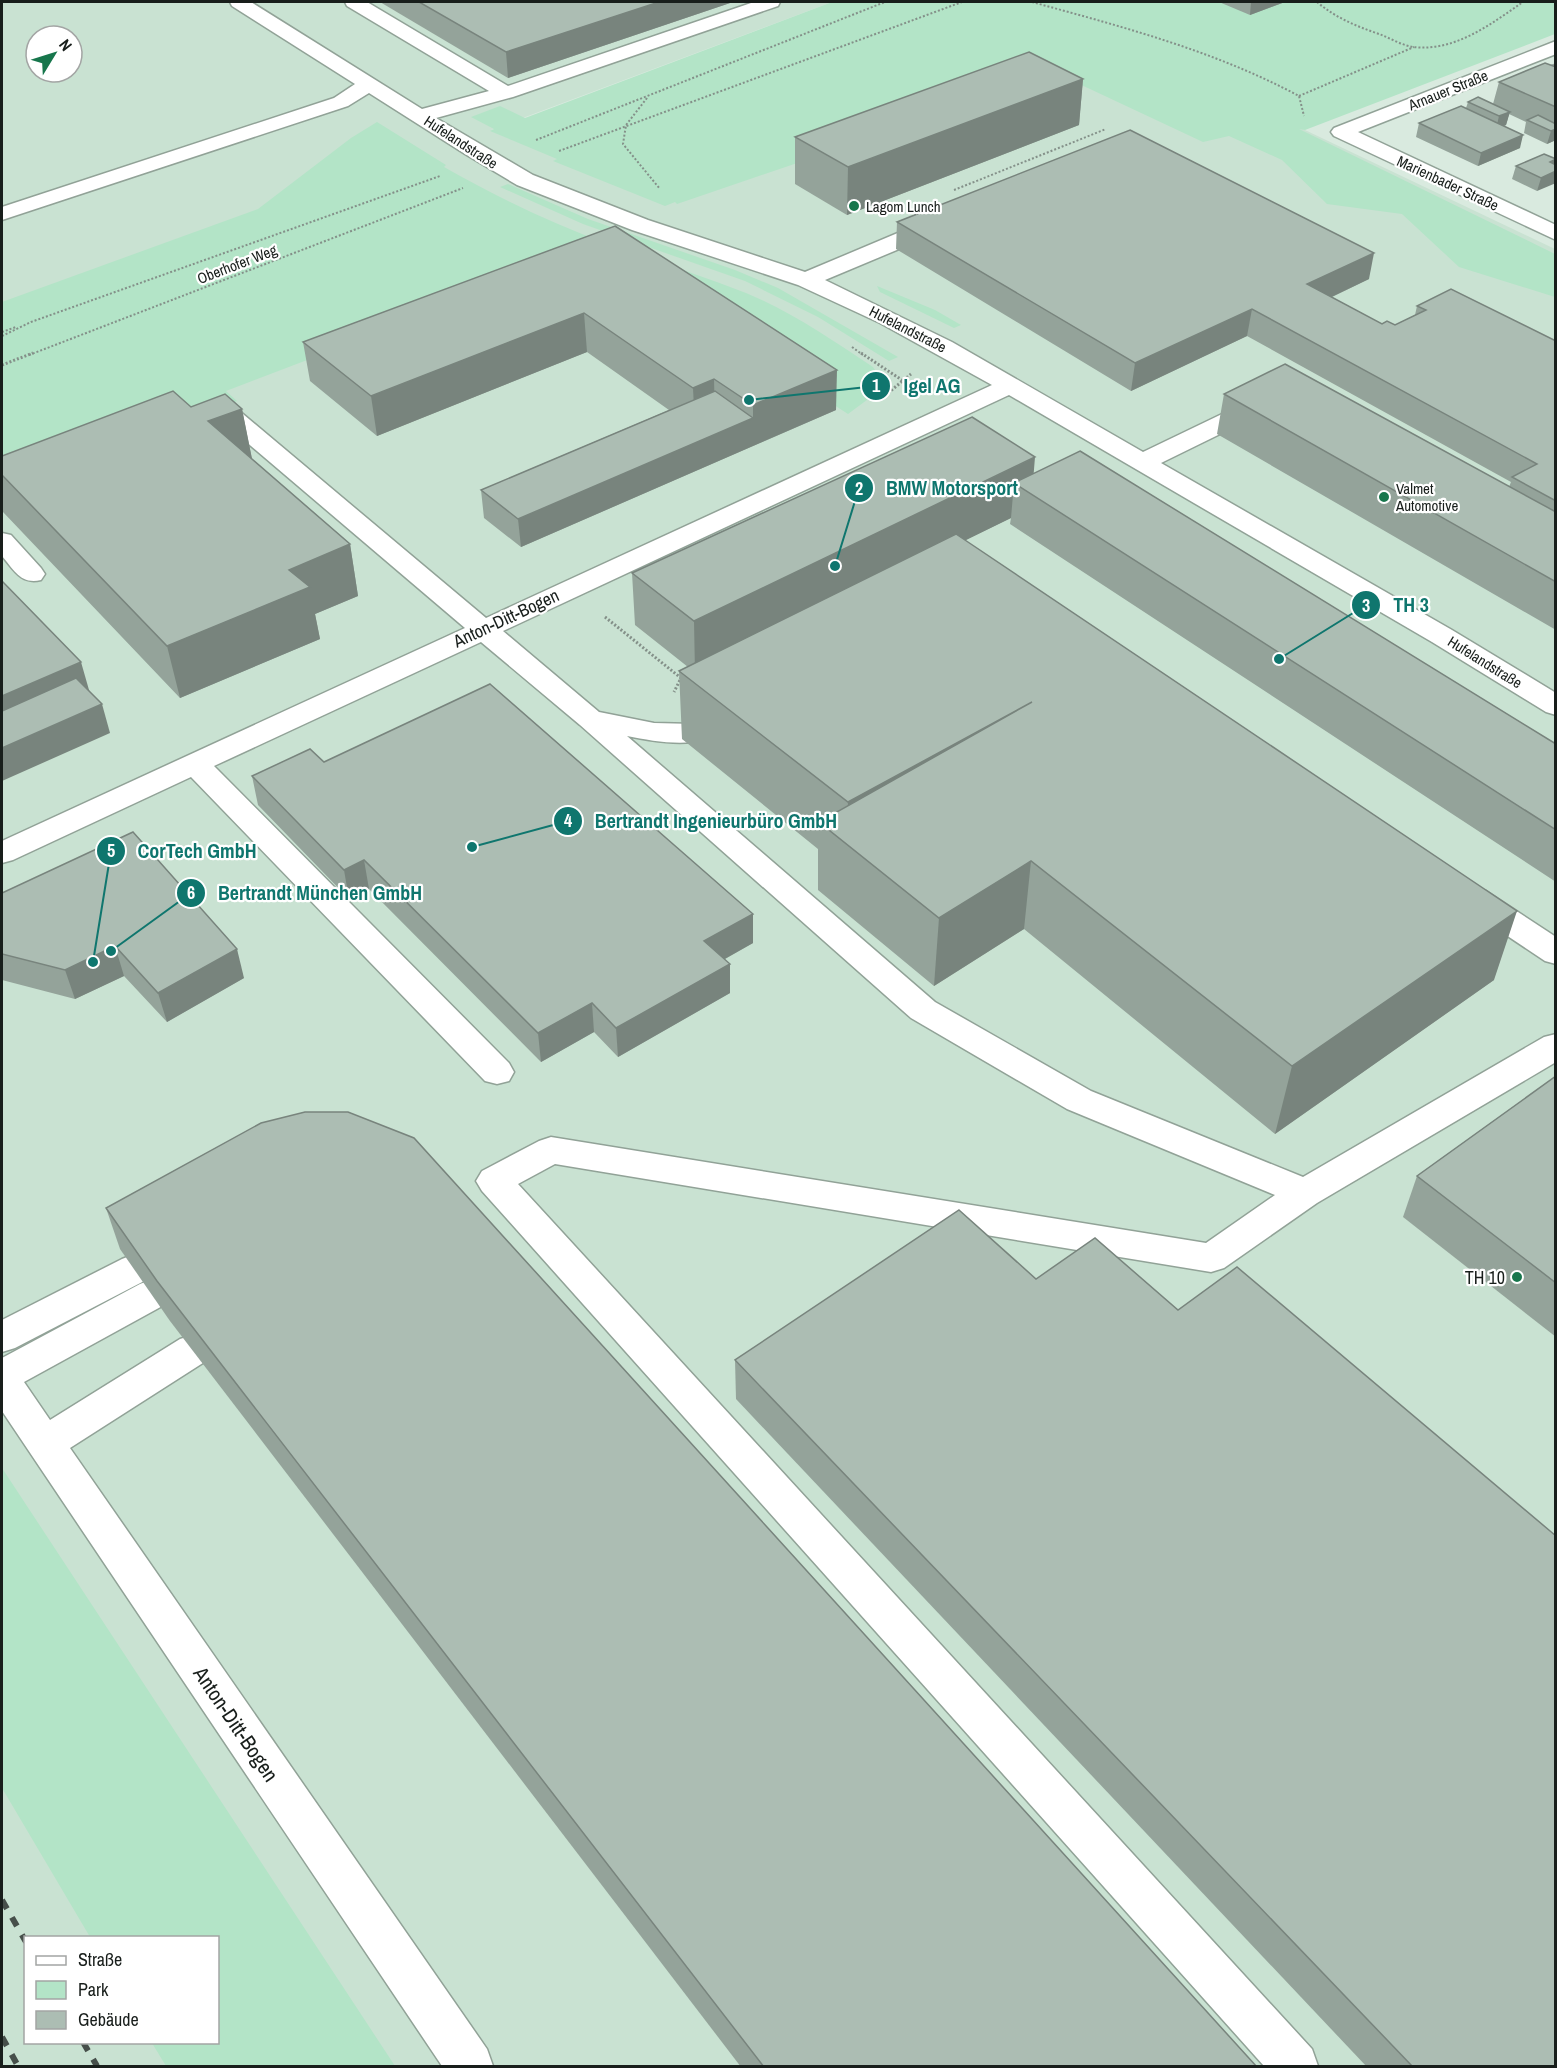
<svg xmlns="http://www.w3.org/2000/svg" width="1557" height="2068" viewBox="0 0 1557 2068" font-family="'Archivo Narrow',sans-serif">
<style>
.built{fill:#c9e2d2;fill-rule:evenodd}
.green{fill:#b3e4c7}
.lines{fill:none;stroke-linecap:round;stroke-linejoin:round}
.minor-casing{stroke:#91a297;stroke-width:3}
.path-far1{stroke:#849089;stroke-width:2;stroke-dasharray:2 2;stroke-linecap:butt}
.path{stroke:#849089;stroke-width:3;stroke-dasharray:2 2;stroke-linecap:butt}
.minor{fill:#fff;fill-rule:evenodd}
.rail{stroke:#464f4a;stroke-width:6;stroke-dasharray:10 10;stroke-linecap:butt}
.wall{fill:#94a39a}
.shaded-wall{fill:#78847d}
.building{fill:#acbdb3;stroke:#78847d;stroke-width:1.5}
.poi-dot{fill:#17764c;stroke:#fff;stroke-width:2}
.labels{text-anchor:middle;dominant-baseline:central;stroke-width:4.5;stroke-linejoin:round;paint-order:stroke}
.far-street-label{font-size:15px;fill:#181e1b;stroke:#fff}
.far-poi-label{font-size:15px;fill:#181e1b;stroke:#fff;text-anchor:start}
.street-label{font-size:18px;fill:#181e1b;stroke:#fff}
.poi-label{font-size:18px;fill:#181e1b;stroke:#fff;text-anchor:end}
.near-street-label{font-size:21px;fill:#181e1b;stroke:#fff}
.leader{fill:none;stroke:#0f766e;stroke-width:2}
.callout-dot{fill:#0f766e;stroke:#fff;stroke-width:2}
.mark-label{font-size:18px;text-anchor:middle;font-weight:bold;fill:#fff}
.callout-label{font-size:20px;text-anchor:middle;font-weight:bold;fill:#0f766e;stroke:#fff;stroke-width:4.5;stroke-linejoin:round;paint-order:stroke}
</style>
<rect width="100%" height="100%" fill="#d9eadf"/>
<path class="built" d="M2 2H832L491 130 1111 50 1305 130 1555 249V2066H2ZM36 36H72V72H36ZM26 1938H218V2042H26Z"/>
<g class="green">
<path d="M832 2H1555V34L1305 130 1299 129 1555 254V297L1459 267 1402 214 1327 204 1282 160 1229 136 1203 142 1058 74 677 204 675 202 665 206 553 161 557 159 490 131 494 129 471 117 500 106 525 118Z"/>
<path d="M377 122 446 165 444 167C495 196 551 223 608 244 654 261 701 275 746 293 792 312 832 340 873 367L881 379 879 391 848 414 596 250 226 391 237 401 2 488V302L258 209 351 138Z"/>
<path d="M508 184 588 219 735 270 778 288 898 357 889 361 818 317 745 281 583 224 500 187Z"/>
<path d="M877 286 935 310 961 325 954 328 880 292Z"/>
<path d="M2 1468 395 2066H166L152 2043 218 2042V1938L90 1937 2 1788Z"/>
</g>
<g class="lines">
<g class="minor-casing">
<g id="minor">
<path d="M230 2H251L422 109 489 91 347 6 345 2H367L508 86 754 2H780L778 6 513 97 436 118 533 175 648 220 805 272 931 219 939 217 947 219 950 224 947 229 825 280 952 342 1143 452 1249 401 1258 399 1267 401 1270 406 1267 411 1161 463 1452 630 1556 693V715L1546 712 1432 642 1009 395 503 631 599 712 654 723 695 724 705 726 709 733 705 740C680 746 652 741 627 736L935 1002 1091 1091 1303 1177 1544 1037 1556 1034V1062L1317 1203 1224 1268 1211 1272 555 1164 518 1184 1312 2049 1318 2066H1264L482 1191 476 1181 482 1171 539 1141 551 1137 1206 1243 1275 1195 1067 1109 911 1018 580 725 481 642 214 766 509 1063 514 1072 509 1081 497 1084 485 1081 191 777 13 860 2 863V841L465 628 224 423 208 428 199 426 196 421C203 410 224 406 237 409L486 618 992 385 880 323 798 285 632 230 517 185 465 154 369 93 348 106 2 220V207L334 98 355 84 232 6Z"/>
<path d="M1556 41V54L1358 132 1556 225V240L1334 136 1331 132 1334 128Z"/>
<path d="M2 533 11 535 41 568 45 574 41 580C21 585 14 570 2 556Z"/>
<path d="M1475 888 1486 891 1556 937V964L1545 961 1464 907 1459 899 1464 891Z"/>
<path d="M135 1254 148 1259 153 1269 148 1279 15 1348 2 1352V1320L122 1259Z"/>
<path d="M153 1279 166 1284 171 1294 166 1304 24 1382 50 1420 180 1339 193 1335 206 1339 212 1350 206 1361 70 1448 487 2049 493 2066H442L2 1411V1358L140 1284Z"/>
</g>
</g>
<g class="path-far1">
<path d="M1032 2C1123 27 1215 51 1299 96L1304 116"/>
<path d="M1317 2C1336 18 1356 26 1379 34 1390 38 1401 45 1413 47 1455 52 1491 24 1523 2"/>
<path d="M1299 96 1414 47"/>
<path d="M647 98 626 125 623 144 660 189"/>
<path d="M536 140 885 2"/>
<path d="M559 151 962 2"/>
<path d="M954 190 1106 129"/>
<path d="M2 332 16 327"/>
<path d="M2 336 31 322 440 176"/>
<path d="M852 347 863 355"/>
<path d="M29 355 463 188"/>
</g>
<g class="path">
<path d="M861 353 914 388"/>
<path d="M2 365 33 353"/>
<path d="M882 398 911 374"/>
<path d="M605 617 681 678 674 692"/>
</g>
<use href="#minor" class="minor"/>
<g class="rail">
<path d="M2 1900 26 1942"/>
<path d="M2 2037 18 2066"/>
<path d="M83 2042 97 2066"/>
</g>
</g>
<g class="wall">
<path d="M380 2H733L508 78Z"/>
<path d="M1219 2H1285L1250 15Z"/>
<path d="M1556 63V140L1547 144 1524 133 1526 122 1509 114 1506 125 1504 126 1520 148 1478 166 1416 137 1419 123 1466 108 1468 102 1493 104 1499 82Z"/>
<path d="M1083 79 1079 125 847 215 795 184V137Z"/>
<path d="M1556 159 1537 191 1512 179 1516 166Z"/>
<path d="M897 222 1369 279 1332 297 1382 324 1395 325 1415 315 1417 306 1556 341V630L1217 434 1224 394 1509 487 1511 482 1247 336 1131 391 896 249Z"/>
<path d="M615 226 836 410 521 547 484 518 481 490 669 410 587 352 377 436 310 381 303 342Z"/>
<path d="M191 407 242 409 252 459 350 544 358 596 315 614 320 639 180 698 3 512 2 508V456Z"/>
<path d="M1034 474 1556 744V882L1010 524 1011 518 965 540 1494 980 1275 1134 1024 929 934 986 818 890V849L682 739 679 671 688 667 635 625 632 573Z"/>
<path d="M324 762 753 943 725 959 730 993 618 1057 594 1032 541 1062 369 889 349 899 258 805 252 776Z"/>
<path d="M2 893 244 978 167 1022 124 976 75 999 2 980Z"/>
<path d="M1556 1076V1337L1403 1217 1417 1176Z"/>
<path d="M106 1208 1257 2067H741L170 1321 120 1249Z"/>
<path d="M1036 1279 1178 1310 1556 2067H1367L736 1399 735 1360Z"/>
</g>
<g class="shaded-wall">
<path d="M659 2H733L508 78 506 52Z"/>
<path d="M1251 2H1285L1250 15Z"/>
<path d="M1083 79 1079 125 847 215 848 167Z"/>
<path d="M1510 112 1506 125 1496 129 1499 116Z"/>
<path d="M1556 129V140L1547 144 1551 131Z"/>
<path d="M1523 135 1520 148 1478 166 1481 153Z"/>
<path d="M1556 160 1553 173 1556 171V183L1537 191 1541 178 1550 162Z"/>
<path d="M1374 253 1369 279 1302 311 1307 284Z"/>
<path d="M1252 309 1247 336 1131 391 1135 363Z"/>
<path d="M584 313 587 352 377 436 371 396Z"/>
<path d="M837 370 836 410 753 446V405Z"/>
<path d="M714 379 715 419 695 428 693 388Z"/>
<path d="M242 409 252 459 208 421Z"/>
<path d="M753 418V446L521 547 518 519Z"/>
<path d="M1035 457 1032 494 1014 483 1011 518 695 673 694 621Z"/>
<path d="M350 544 358 596 315 614 320 639 180 698 167 646 289 570Z"/>
<path d="M81 662 93 704 2 744V696Z"/>
<path d="M1032 702 846 844 848 802Z"/>
<path d="M102 704 110 733 2 781V748Z"/>
<path d="M364 860 369 889 349 899 344 870Z"/>
<path d="M1031 861 1024 929 934 986 939 918Z"/>
<path d="M1517 911 1494 980 1275 1134 1292 1066Z"/>
<path d="M753 914V943L705 970 704 941Z"/>
<path d="M115 946 124 976 75 999 65 970Z"/>
<path d="M237 949 244 978 167 1022 158 993Z"/>
<path d="M730 964V993L618 1057 616 1028Z"/>
<path d="M592 1003 594 1032 541 1062 538 1033Z"/>
</g>
<g class="building">
<path d="M419 2H659L506 52Z"/>
<path d="M1029 52 1083 79 848 167 795 137Z"/>
<path d="M1545 63 1556 67V107L1499 82Z"/>
<path d="M1478 97 1510 112 1499 116 1468 102Z"/>
<path d="M1461 106 1523 135 1481 153 1419 123Z"/>
<path d="M1538 115 1556 124V129L1551 131 1527 120Z"/>
<path d="M1130 130 1374 253 1307 284 1382 324 1387 321 1395 325 1426 310 1417 306 1451 289 1556 341V501L1512 477 1537 464 1252 309 1135 363 897 222Z"/>
<path d="M1544 154 1556 159 1550 162 1556 165V171L1541 178 1516 166Z"/>
<path d="M615 226 837 370 753 405 714 379 693 388 584 313 371 396 303 342Z"/>
<path d="M1285 364 1556 512V582L1224 394Z"/>
<path d="M173 391 191 407 225 394 242 409 208 421 350 544 289 570 310 587 167 646 2 475V456Z"/>
<path d="M715 391 753 418 518 519 481 490Z"/>
<path d="M972 417 1035 457 694 621 632 573Z"/>
<path d="M1080 451 1556 744V830L1014 483Z"/>
<path d="M956 534 1517 911 1292 1066 1031 861 939 918 819 822 1032 702 848 802 679 671Z"/>
<path d="M2 581 81 662 2 696Z"/>
<path d="M76 678 102 704 2 748V711Z"/>
<path d="M490 684 753 914 704 941 730 964 616 1028 592 1003 538 1033 364 860 344 870 252 776 310 749 324 762Z"/>
<path d="M133 832 237 949 158 993 115 946 65 970 2 954V893Z"/>
<path d="M1556 1076V1283L1417 1176Z"/>
<path d="M305 1112H348L414 1138 1257 2067H764L157 1281 106 1208 261 1123Z"/>
<path d="M959 1210 1036 1279 1095 1238 1178 1310 1237 1267 1556 1536V2067H1413L735 1360Z"/>
</g>
<g class="poi-dot">
<circle cx="854" cy="206" r="6"/>
<circle cx="1384" cy="497" r="6"/>
<circle cx="1517" cy="1277" r="6"/>
</g>
<g class="labels">
<g class="far-street-label">
<text transform="translate(1448 90) rotate(-22)">Arnauer Straße</text>
<text transform="translate(461 142) rotate(33)">Hufelandstraße</text>
<text transform="translate(1448 183) rotate(25)">Marienbader Straße</text>
<text transform="translate(237 264) rotate(-21)">Oberhofer Weg</text>
<text transform="translate(908 329) rotate(27)">Hufelandstraße</text>
<text transform="translate(1485 662) rotate(32)">Hufelandstraße</text>
</g>
<g class="far-poi-label">
<text x="866" y="206">Lagom Lunch</text>
<text x="1396" y="488">Valmet<tspan x="1396" dy="17">Automotive</tspan></text>
</g>
<g class="street-label">
<text transform="translate(506 618) rotate(-25)">Anton-Ditt-Bogen</text>
</g>
<g class="poi-label">
<text x="1505" y="1277">TH 10</text>
</g>
<g class="near-street-label">
<text transform="translate(236 1724) rotate(56)">Anton-Ditt-Bogen</text>
</g>
</g>
<path class="leader" d="M749 400L876 386M835 566L859 488M1279 659L1366 605M472 847L568 821M93 962L111 851M111 951L191 893"/>
<g class="callout-dot">
<circle cx="749" cy="400" r="6"/>
<circle cx="835" cy="566" r="6"/>
<circle cx="1279" cy="659" r="6"/>
<circle cx="472" cy="847" r="6"/>
<circle cx="93" cy="962" r="6"/>
<circle cx="111" cy="951" r="6"/>
<circle cx="876" cy="386" r="15"/>
<circle cx="859" cy="488" r="15"/>
<circle cx="1366" cy="605" r="15"/>
<circle cx="568" cy="821" r="15"/>
<circle cx="111" cy="851" r="15"/>
<circle cx="191" cy="893" r="15"/>
</g>
<g class="mark-label">
<text x="876" y="392">1</text>
<text x="859" y="495">2</text>
<text x="1366" y="612">3</text>
<text x="568" y="827">4</text>
<text x="111" y="857">5</text>
<text x="191" y="899">6</text>
</g>
<g class="callout-label">
<text x="932" y="393">Igel AG</text>
<text x="952" y="495">BMW Motorsport</text>
<text x="1411" y="612">TH 3</text>
<text x="716" y="828">Bertrandt Ingenieurbüro GmbH</text>
<text x="197" y="858">CorTech GmbH</text>
<text x="320" y="900">Bertrandt München GmbH</text>
</g>
<rect width="1557" height="2068" fill="none" stroke="#181e1b" stroke-width="6"/>
<rect x="24" y="1936" width="195" height="108" fill="#ffffff" stroke="#a3a5a4" stroke-width="1.5"/>
<rect x="36" y="1956" width="30" height="9" fill="#ffffff" stroke="#a3a5a4" stroke-width="1.5"/>
<text x="78" y="1966" font-size="18" fill="#181e1b">Straße</text>
<rect x="36" y="1981" width="30" height="18" fill="#b3e4c7" stroke="#a3a5a4" stroke-width="1.5"/>
<text x="78" y="1996" font-size="18" fill="#181e1b">Park</text>
<rect x="36" y="2011" width="30" height="18" fill="#acbdb3" stroke="#a3a5a4" stroke-width="1.5"/>
<text x="78" y="2026" font-size="18" fill="#181e1b">Gebäude</text>
<g transform="translate(54 54) rotate(52)"><circle r="28" fill="#ffffff" stroke="#a3a5a4" stroke-width="1.5"/>
<path d="M0-4.5L10 22L0 15L-10 22Z" fill="#17764c"/>
<text y="-9" font-size="16" font-weight="bold" text-anchor="middle" fill="#181e1b">N</text>
</g>
</svg>
